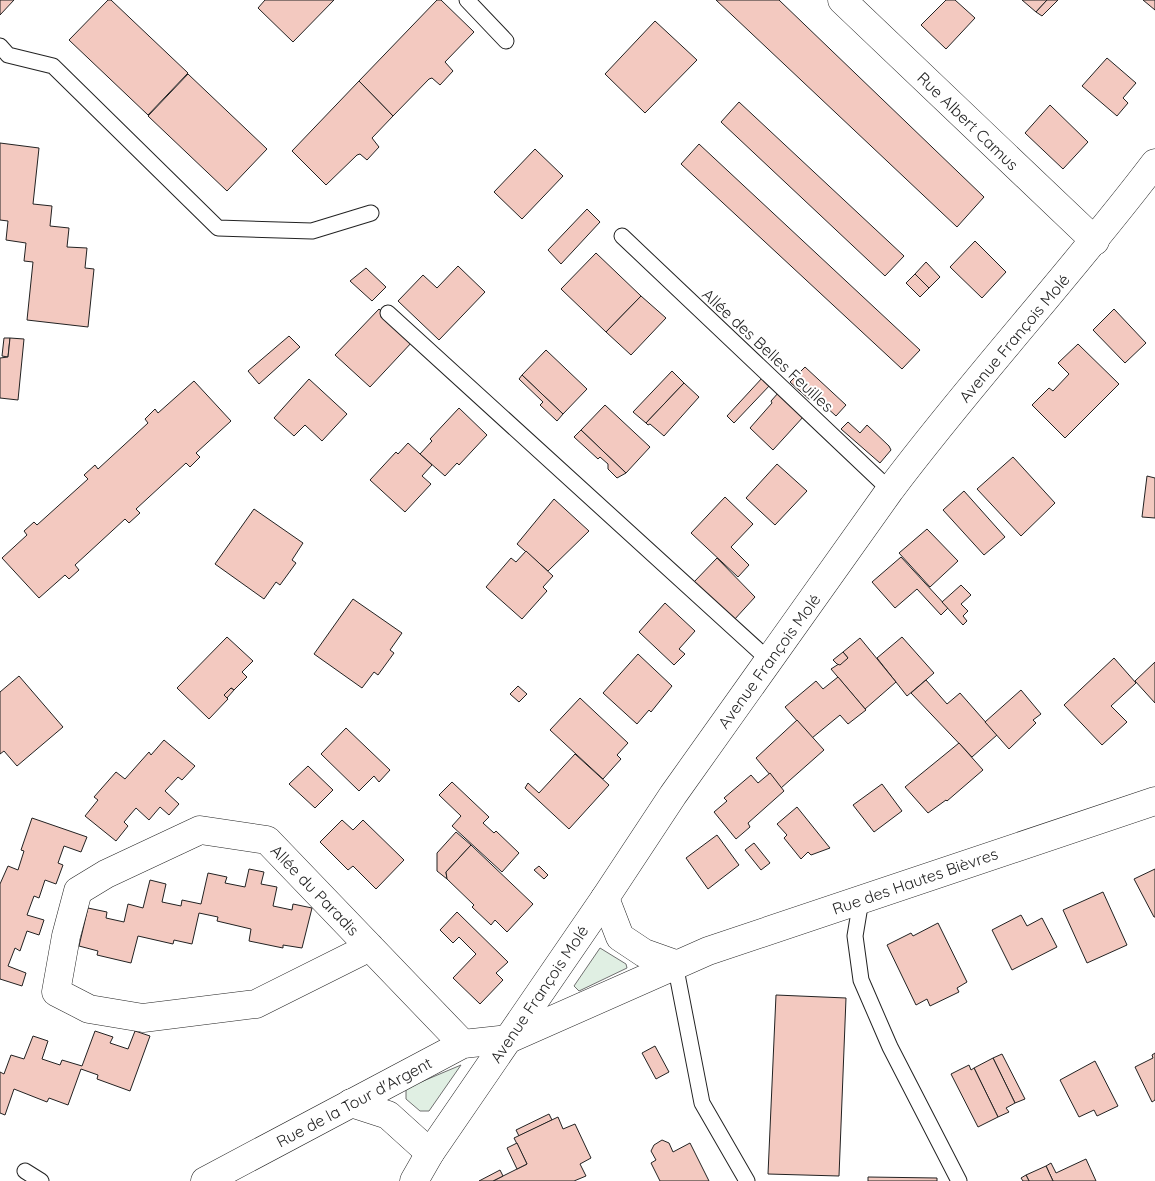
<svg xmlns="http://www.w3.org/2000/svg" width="1155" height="1181" viewBox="0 0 1155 1181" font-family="Quicksand,sans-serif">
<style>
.green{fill:#e0efe3;stroke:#6f6f6f}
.building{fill:#f3c9c0;stroke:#222}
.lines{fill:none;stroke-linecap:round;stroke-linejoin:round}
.service-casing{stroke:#222;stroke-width:17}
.minor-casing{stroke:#222;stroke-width:29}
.service{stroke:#fff;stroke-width:15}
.minor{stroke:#fff;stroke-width:28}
.labels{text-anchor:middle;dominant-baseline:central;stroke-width:4;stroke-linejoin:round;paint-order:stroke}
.street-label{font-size:16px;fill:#222;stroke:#fff}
</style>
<rect width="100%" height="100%" fill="#fff"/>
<g class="green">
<path d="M600 948 626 964 627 968 579 991 574 986Z"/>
<path d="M461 1065 429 1111H420L406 1099V1090L409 1087Z"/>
</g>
<g class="building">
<path d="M0 0H14L0 15Z"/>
<path d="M108 0H111L188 73 148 115 69 40Z"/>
<path d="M265 0H334L293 42 258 8Z"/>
<path d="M437 0H441L474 32 445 62 453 71 440 85 432 78 429 79 393 116 359 81Z"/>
<path d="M716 0H779L984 197 957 227Z"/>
<path d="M946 0H955L975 18 946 49 921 25Z"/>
<path d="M1022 0H1047L1036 12Z"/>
<path d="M1047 0H1058L1042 16 1036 12Z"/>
<path d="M1143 0H1155V10Z"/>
<path d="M655 21 697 60 645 113 605 74Z"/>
<path d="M1107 58 1136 83 1123 98 1128 103 1117 116 1082 86Z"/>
<path d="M188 74 267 149 227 191 148 116Z"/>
<path d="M359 81 393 116 372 138 379 147 367 160 360 154 357 155 326 185 292 151Z"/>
<path d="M739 102 904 256 885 276 721 122Z"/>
<path d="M1050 105 1088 142 1063 169 1025 133Z"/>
<path d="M0 143 39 148 33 204 52 206 50 226 69 228 67 247 87 248 85 268 94 269 88 327 27 320 33 262 24 261 26 243 6 240 8 221 0 220Z"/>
<path d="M699 144 920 350 902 369 681 164Z"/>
<path d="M535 149 563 176 522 219 494 192Z"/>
<path d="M587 209 600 222 561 264 548 250Z"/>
<path d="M975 241 1006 272 982 298 950 267Z"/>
<path d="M596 253 641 296 606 332 561 289Z"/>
<path d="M926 262 940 277 929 288 915 274Z"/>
<path d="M458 266 485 292 439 340 398 301 423 275 437 288Z"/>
<path d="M366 268 386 287 372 301 350 281Z"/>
<path d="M915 274 929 288 920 297 906 283Z"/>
<path d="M641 296 666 318 631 355 606 332Z"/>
<path d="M379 309 413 341 370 387 335 355Z"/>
<path d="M1114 309 1146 343 1125 363 1093 330Z"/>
<path d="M289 336 300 347 259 384 248 371Z"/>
<path d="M4 338H10L8 357 2 356Z"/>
<path d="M10 338 24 339 18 400 0 398V358L8 357Z"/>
<path d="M1078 344 1119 384 1065 438 1032 405 1049 388 1053 391 1069 374 1058 363Z"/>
<path d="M546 350 587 389 563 414 522 375Z"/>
<path d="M805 367 846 405 836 416 814 396 810 400 790 382Z"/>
<path d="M672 371 684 383 646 423 633 412Z"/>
<path d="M522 375 563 414 557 421 540 405 543 402 519 379Z"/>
<path d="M763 377 771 384 734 423 727 416Z"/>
<path d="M309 379 347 414 322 441 305 425 294 436 274 418Z"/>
<path d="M194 381 231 421 196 453 200 457 190 467 186 463 136 509 140 513 129 523 125 519 75 565 79 570 69 579 65 575 39 598 2 558 27 535 24 531 34 522 37 525 88 479 84 475 95 465 98 469 148 423 145 419 155 409 158 413Z"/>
<path d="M684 383 699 397 664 436 650 424 648 425 646 423Z"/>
<path d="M779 392 804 416 773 450 750 428 772 403 771 401Z"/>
<path d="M605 405 650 447 626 473 581 430Z"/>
<path d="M459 408 487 435 459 465 457 463 445 476 420 454 432 441 430 439Z"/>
<path d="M848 422 860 433 867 425 889 446 891 450 880 463 841 429Z"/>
<path d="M581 430 626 473 617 478 608 469V464L600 457 598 459 574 437Z"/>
<path d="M408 443 432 465 422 476 431 484 405 512 370 480 396 452 398 454Z"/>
<path d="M1013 457 1055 503 1021 536 977 489Z"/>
<path d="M777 464 807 491 775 525 746 498Z"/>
<path d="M1147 476 1155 478V518L1142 517Z"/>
<path d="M964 491 1005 537 984 555 943 510Z"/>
<path d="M725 497 753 524 731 547 749 565 738 577 691 533Z"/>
<path d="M554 499 589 531 548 571 517 544Z"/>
<path d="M254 509 303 543 292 560 296 563 280 585 276 582 264 599 215 564Z"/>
<path d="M927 529 958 561 930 587 899 553Z"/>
<path d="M526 551 553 576 543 587 547 591 522 619 486 587 511 558 516 562Z"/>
<path d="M901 557 948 608 941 615 917 589 895 608 872 582Z"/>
<path d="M717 558 755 597 734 620 694 582Z"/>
<path d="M961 585 971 595 961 604 968 611 963 616 967 621 963 625 942 602Z"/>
<path d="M353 599 402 633 390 650 394 653 378 675 374 672 362 688 314 654Z"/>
<path d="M665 603 695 631 679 649 685 654 674 665 639 632Z"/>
<path d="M227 637 253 661 242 672 247 677 234 690 231 688 224 695 228 699 209 719 177 688Z"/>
<path d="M902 637 934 673 907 696 877 658Z"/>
<path d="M860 638 896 682 865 709 831 669 848 658 843 652Z"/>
<path d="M843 652 848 658 840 665 837 664 833 660Z"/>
<path d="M638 654 672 686 651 712 649 710 637 724 603 693Z"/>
<path d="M1114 658 1136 683 1111 706 1127 722 1102 745 1064 705Z"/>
<path d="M1155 662V703L1135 681Z"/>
<path d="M19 676 63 727 17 766 4 751 0 754V692Z"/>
<path d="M838 677 866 710 848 724 840 715 812 738 785 707 816 681 823 689Z"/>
<path d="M926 680 947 704 960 693 997 735 972 757 911 693Z"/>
<path d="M518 686 527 694 519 702 510 694Z"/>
<path d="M231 688 234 690 227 698 224 695Z"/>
<path d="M1021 690 1041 714 1033 720 1036 723 1009 749 985 722Z"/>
<path d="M580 698 628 743 617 755 621 759 603 779 550 730Z"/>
<path d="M797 720 824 750 781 788 756 758Z"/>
<path d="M346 728 390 770 379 782 374 776 359 791 321 754Z"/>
<path d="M164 740 195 766 182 780 178 777 165 791 179 804 169 815 160 807 149 820 136 808 124 822 128 826 116 841 85 816 98 800 94 797 116 772 125 779 149 752 151 755Z"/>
<path d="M959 743 983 770 947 801 946 800 928 813 905 787Z"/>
<path d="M575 754 609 785 569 829 525 788 528 783 539 793Z"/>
<path d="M308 766 333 790 315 808 289 784Z"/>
<path d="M770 773 784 791 748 823 750 827 736 839 714 812 727 801 724 798 751 775 758 783Z"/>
<path d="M452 782 489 817 483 823 494 833 496 831 519 853 502 872 452 826 461 816 439 795Z"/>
<path d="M882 784 902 811 874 832 853 805Z"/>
<path d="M797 807 830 848 811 855 808 852 801 859 784 838 787 835 777 824Z"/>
<path d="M32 818 87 837 81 852 64 846 58 863 63 865 56 884 45 880 39 898 34 896 27 915 44 920 39 935 27 931 20 951 15 948 8 966 26 973 22 986 0 979V884L8 866 18 870 24 851 21 850Z"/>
<path d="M342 820 353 830 363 820 404 860 376 889 353 866 348 870 320 842Z"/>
<path d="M456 832 471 845 446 872 447 879 437 871V853Z"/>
<path d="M717 835 739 865 708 889 686 858Z"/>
<path d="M754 843 770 863 761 870 745 850Z"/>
<path d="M471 845 533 904 507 932 495 920 491 925 472 907 474 905 447 879 446 872Z"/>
<path d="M539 866 548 875 544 879 534 870Z"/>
<path d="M249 869 264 872 261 884 277 887 273 906 292 910 293 904 312 908 302 948 283 945V948L249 941 251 929 217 921 218 917 199 913 192 944 174 940 173 944 138 936 131 963 97 955 98 951 79 946 88 908 107 912 106 918 124 922 128 904 143 908 150 880 166 884 162 902 181 906 182 900 201 904 208 873 227 877 225 883 245 887Z"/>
<path d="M1155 869V917H1154L1134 879Z"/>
<path d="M1103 892 1127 945 1087 963 1063 910Z"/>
<path d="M457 912 508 962 496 973 503 980 480 1004 453 978 476 954 459 937 453 943 440 930Z"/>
<path d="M1021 915 1027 926 1042 918 1057 947 1012 970 992 930Z"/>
<path d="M938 923 967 982 957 988 959 992 930 1006 927 999 916 1005 887 945 911 933 913 936Z"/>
<path d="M776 995 846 998 839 1176 768 1174Z"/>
<path d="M95 1031 113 1037 110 1043 128 1049 135 1031 150 1036 130 1091 97 1079 98 1075 81 1069 68 1105 49 1098 47 1102 14 1089 5 1115 0 1113V1072L4 1074 11 1055 24 1059 33 1036 48 1041 42 1059 60 1065 62 1060 82 1066Z"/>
<path d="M655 1046 669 1072 656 1079 642 1053Z"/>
<path d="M1155 1053V1100L1152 1102 1135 1067 1153 1058 1152 1055Z"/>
<path d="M1002 1054 1025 1099 1015 1103 993 1058Z"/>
<path d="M993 1058 1015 1103 1006 1108 1009 1112 998 1117 974 1068Z"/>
<path d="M1095 1061 1118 1106 1097 1116 1094 1110 1079 1117 1060 1080Z"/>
<path d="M969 1065 971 1070 974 1068 998 1117 978 1127 951 1074Z"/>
<path d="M549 1114 552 1120 519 1136 516 1130Z"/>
<path d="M558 1117 563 1129 575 1124 591 1158 580 1164 586 1176 574 1181H493L527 1164 514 1138Z"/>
<path d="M662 1140 669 1143 673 1152 690 1143 709 1181H660L651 1163 656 1160 651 1151 654 1145Z"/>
<path d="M517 1143 527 1164 517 1169 507 1148Z"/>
<path d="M1086 1159 1096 1181H1053L1046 1166 1051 1163 1056 1173Z"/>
<path d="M1046 1166 1053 1181H1029L1026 1175Z"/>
<path d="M500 1170 503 1176 493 1181H479Z"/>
<path d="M1026 1175 1029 1181H1023L1021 1178Z"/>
<path d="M868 1177 937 1178V1181H868Z"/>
</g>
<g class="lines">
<g class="service-casing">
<g id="service">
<path d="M467 0 506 41"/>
<path d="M0 46 8 55 53 66 218 228 312 231 371 213"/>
<path d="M622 236 890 490"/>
<path d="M388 313 770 661"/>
<path d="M861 900 855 936 861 980 890 1047 959 1181"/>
<path d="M675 964 702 1103 747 1181"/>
<path d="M25 1171 41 1181"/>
</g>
</g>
<g class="minor-casing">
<g id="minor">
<path d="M842 0 1095 241"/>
<path d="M605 898 620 937 644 953 675 964"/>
<path d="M370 947 256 1004 143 1018 89 1009 56 992 66 936 78 891 106 874 200 830 267 840 463 1044"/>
<path d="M351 1103 388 1115 430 1153"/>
<path d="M205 1181 463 1044 509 1039 708 951 1155 801"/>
<path d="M414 1181 430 1153 605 898 673 795 890 490C974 378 1070 275 1155 163"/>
</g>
</g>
<use href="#service" class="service"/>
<use href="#minor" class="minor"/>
</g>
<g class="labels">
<g class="street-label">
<text transform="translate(968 121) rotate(44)">Rue Albert Camus</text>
<text transform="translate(1014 338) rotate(-50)">Avenue François Molé</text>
<text transform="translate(768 350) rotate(43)">Allée des Belles Feuilles</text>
<text transform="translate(769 661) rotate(-54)">Avenue François Molé</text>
<text transform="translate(915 881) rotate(-19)">Rue des Hautes Bièvres</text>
<text transform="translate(315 890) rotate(46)">Allée du Paradis</text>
<text transform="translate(539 994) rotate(-56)">Avenue François Molé</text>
<text transform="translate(354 1102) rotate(-28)">Rue de la Tour d'Argent</text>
</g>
</g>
</svg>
